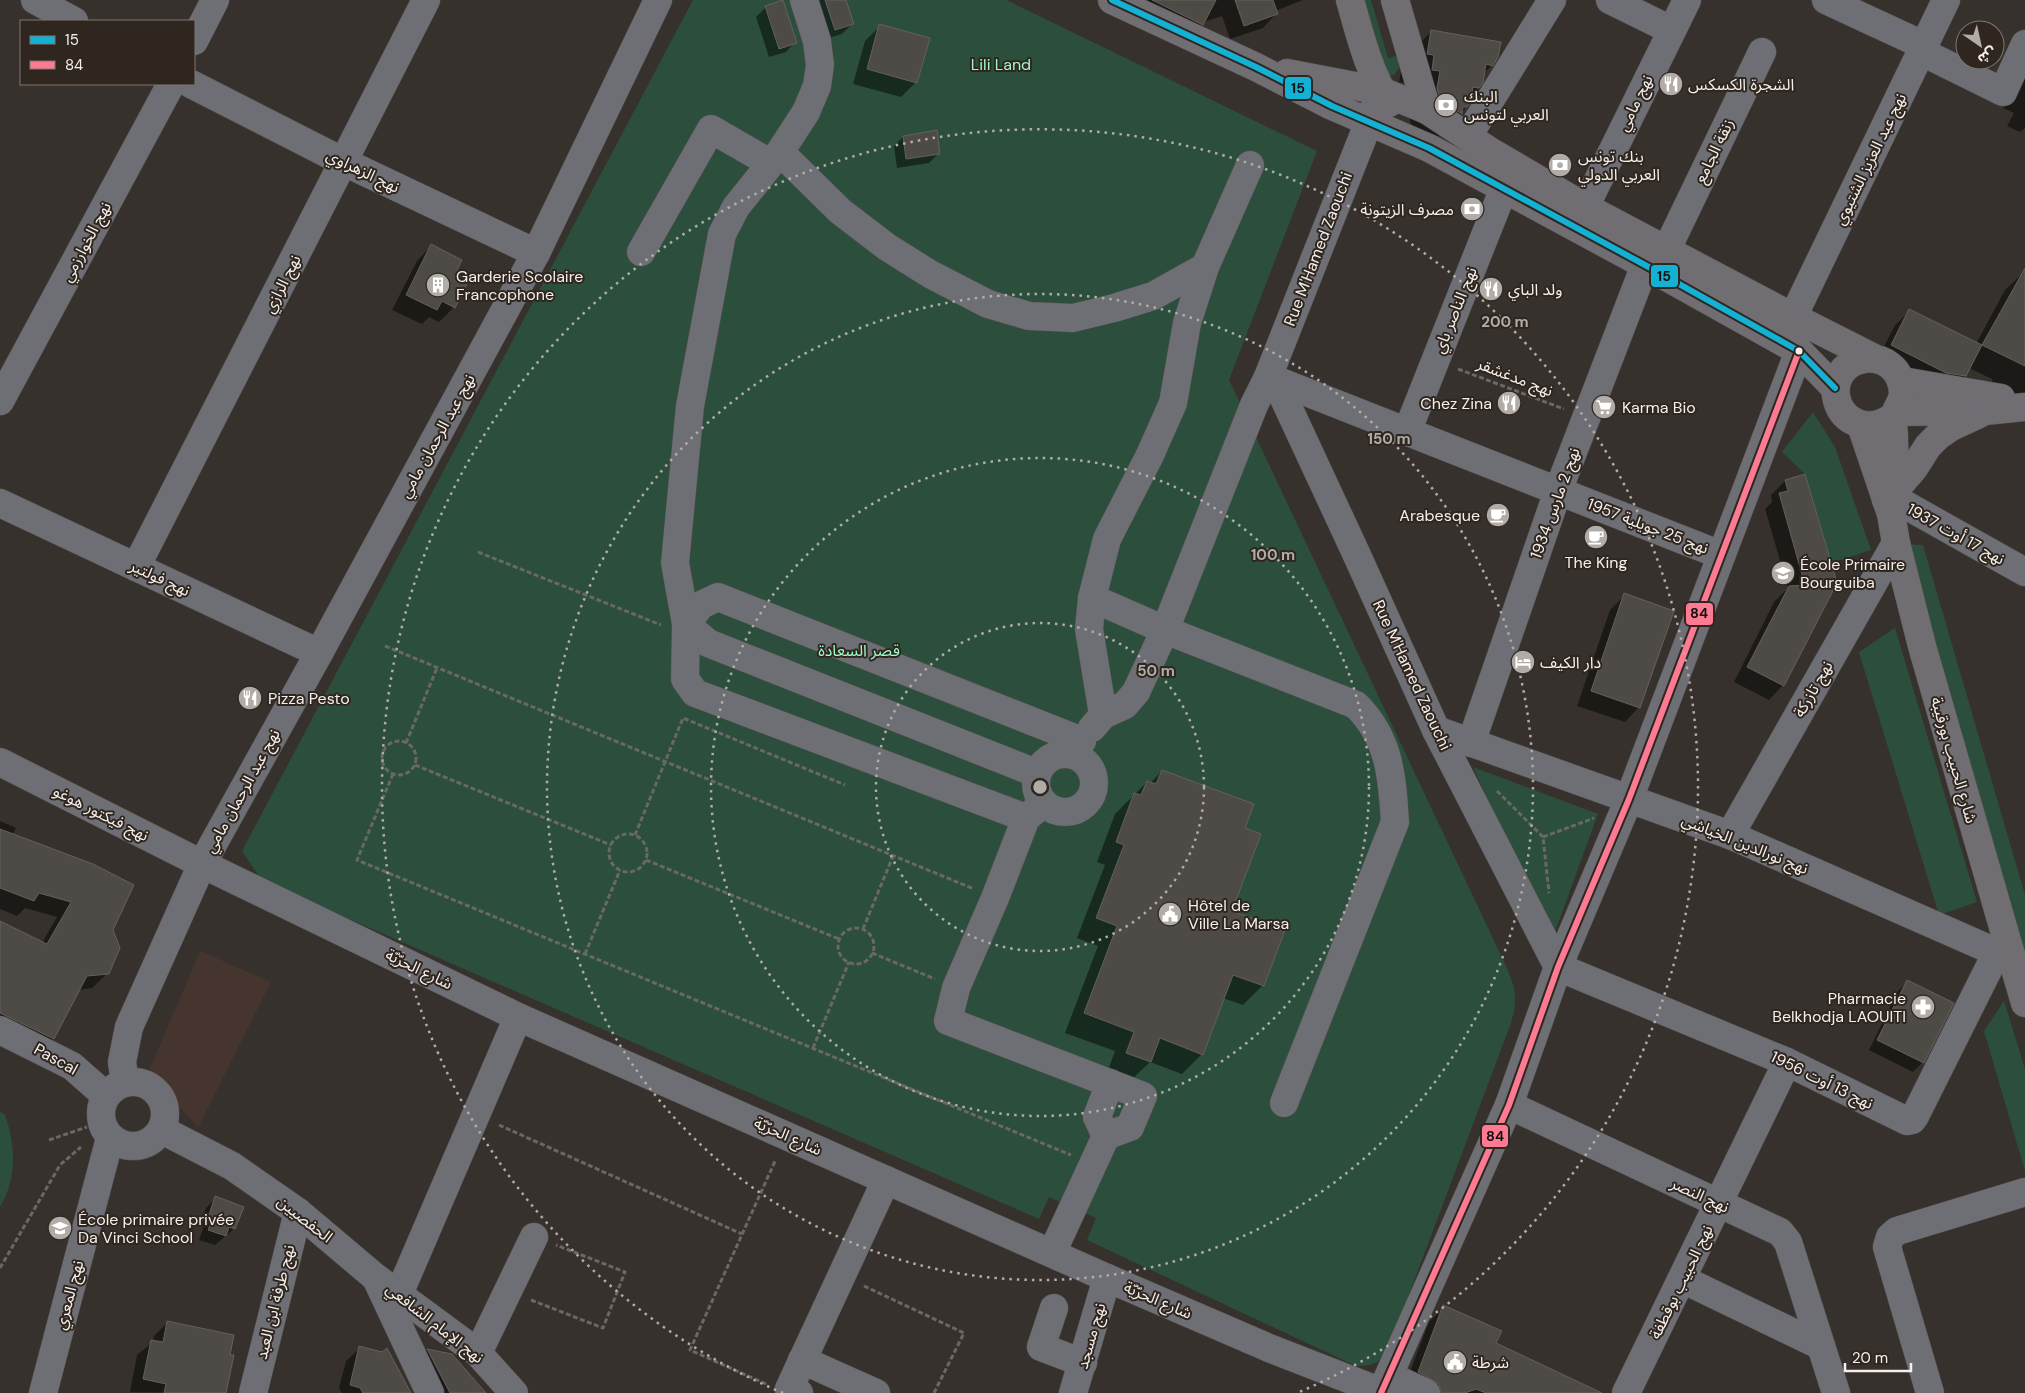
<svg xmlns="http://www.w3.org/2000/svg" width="2025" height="1393" viewBox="0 0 2025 1393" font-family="'DM Sans','Noto Sans Arabic',sans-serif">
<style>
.commercial{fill:#46342e}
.green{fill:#2b4f3c}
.shadow{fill:#0007}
.building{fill:#4e4b47;stroke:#64605c}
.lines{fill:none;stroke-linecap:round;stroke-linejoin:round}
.minor-casing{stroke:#544f4b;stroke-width:29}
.major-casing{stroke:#544f4b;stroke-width:29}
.path{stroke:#696768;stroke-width:3;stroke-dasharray:5 2.5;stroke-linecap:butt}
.minor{stroke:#6e6e75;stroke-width:28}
.major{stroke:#706e73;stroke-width:28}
.bus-1-casing{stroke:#2f261f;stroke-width:10}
.bus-2-casing{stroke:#2f261f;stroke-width:10}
.bus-1{stroke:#13b2d5;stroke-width:6}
.bus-2{stroke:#fe7a93;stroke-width:6}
.ring{fill:none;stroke:#b2aca8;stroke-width:2.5;stroke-dasharray:2.5 5}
.bus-dot{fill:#f5efeb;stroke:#2f261f;stroke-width:2}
.labels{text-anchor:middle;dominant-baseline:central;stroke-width:4;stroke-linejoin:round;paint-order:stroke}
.park-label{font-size:16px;fill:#9dfbca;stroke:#2f261f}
.poi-label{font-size:16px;fill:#f5efeb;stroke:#2f261f;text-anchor:start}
.street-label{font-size:16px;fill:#f5efeb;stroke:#2f261f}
.centre{fill:#b2aca8;stroke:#2f261f;stroke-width:2.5}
.ring-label{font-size:15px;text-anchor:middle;font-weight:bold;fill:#b2aca8;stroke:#2f261f;stroke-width:4;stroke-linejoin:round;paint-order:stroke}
.line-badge{stroke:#2f261f;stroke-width:2}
.pale-badge-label{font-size:14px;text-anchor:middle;font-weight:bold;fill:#111}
</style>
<rect width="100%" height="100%" fill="#36312c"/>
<path class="commercial" d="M200 951 271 982 198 1128 157 1082 150 1068Z"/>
<g class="green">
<path d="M693 0H1006L1317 151 1229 380 1506 966C1516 990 1518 997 1511 1023L1390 1345C1381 1362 1375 1366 1356 1366L1087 1240 1096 1218 1049 1197 1039 1219 262 881 242 851Z"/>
<path d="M1350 0H1371L1388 58 1397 56 1400 67 1394 75 1389 76Z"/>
<path d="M1813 412 1835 447 1871 550 1831 563 1805 474 1782 452Z"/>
<path d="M1900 544 1923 545 2025 895V954Z"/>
<path d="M1895 628 1977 902 1939 915 1859 652Z"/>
<path d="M1473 767 1598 814 1552 940Z"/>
<path d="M2004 1001 2025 1069V1171L1984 1031Z"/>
<path d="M0 1112 5 1115C16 1146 17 1178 0 1207Z"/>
</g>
<g class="shadow">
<path d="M812 0H844L852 24 842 34 825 39Z"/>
<path d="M1115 0H1303L1275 11 1276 14 1263 28 1230 39 1222 16 1204 22 1189 38Z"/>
<path d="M766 7 795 42 786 52 769 57 756 17Z"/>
<path d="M880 26 916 82 901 97 853 84 865 41Z"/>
<path d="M1432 31 1492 65 1483 74 1478 88 1470 96 1466 107 1461 114 1432 142 1412 129 1409 117 1412 100 1404 99 1406 83 1399 82 1403 60Z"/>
<path d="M2025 54V128L2020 132 2007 126 2014 113 2003 108 2020 71Z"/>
<path d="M903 137 939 153 929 163 897 168 894 146Z"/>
<path d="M431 246 456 270 454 307 439 322 429 317 422 324 392 310 417 261Z"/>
<path d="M2025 271V395L1996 400 1992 379 1969 368 1965 375 1951 390 1877 360 1895 325 1910 311 1976 344 2005 290Z"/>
<path d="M1785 481 1835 583 1783 685 1769 700 1734 682 1774 602 1788 588 1765 509 1772 502 1771 495Z"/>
<path d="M1625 595 1639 707 1625 722 1577 706 1610 610Z"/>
<path d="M1162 771 1243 829 1231 911 1263 985 1243 1005 1223 998 1202 1054 1182 1074 1150 1062 1130 1081 1107 1073 1115 1051 1065 1033 1098 946 1077 938 1105 865 1097 862 1115 814 1147 782 1150 783Z"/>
<path d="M0 821 16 828 12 835 112 930 108 973 92 988 78 990 53 1039 37 1054 0 1035V923L42 943 57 917 25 908 17 916 0 909Z"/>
<path d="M1907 982 1923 1062 1913 1072 1869 1050 1898 991Z"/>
<path d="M216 1198 234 1229 215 1245 199 1240 204 1226 200 1225 206 1208Z"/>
<path d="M1444 1307 1495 1344 1570 1393H1417L1404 1387 1429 1322Z"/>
<path d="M168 1322 225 1393 130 1392 137 1355 153 1342 154 1336Z"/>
<path d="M360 1348 410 1393H342L339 1388 346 1361Z"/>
<path d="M427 1350 452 1355 485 1393H428L413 1365Z"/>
</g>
<g class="building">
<path d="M783 0 797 43 779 49 765 6Z"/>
<path d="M825 0H846L854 24 835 30Z"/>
<path d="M1152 0H1216L1203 25Z"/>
<path d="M1235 0H1273L1278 14 1244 26Z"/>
<path d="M879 24 930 38 917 83 867 69Z"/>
<path d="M1431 30 1501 42 1498 57 1493 66 1486 64 1483 83 1479 88 1473 87 1470 103 1467 107H1463L1462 114 1440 100 1437 88 1440 71 1432 70 1434 55 1427 54Z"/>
<path d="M937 130 940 154 906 159 903 136Z"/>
<path d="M431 244 462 260 457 270 471 276 455 308 442 301 437 310 406 295Z"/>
<path d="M2025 268V366L1982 345Z"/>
<path d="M1909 309 1982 345 1966 376 1946 373 1891 345Z"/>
<path d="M1805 474 1837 583 1784 686 1747 667 1789 586 1805 585 1779 493 1788 491 1785 480Z"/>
<path d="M1624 593 1674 611 1640 708 1591 691Z"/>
<path d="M1162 770 1254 804 1245 828 1261 834 1232 911 1285 930 1264 986 1233 975 1203 1055 1160 1038 1151 1062 1126 1053 1134 1032 1084 1013 1117 926 1096 918 1124 845 1116 842 1134 793 1141 795 1147 781 1156 784Z"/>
<path d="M0 829 93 864 134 885 113 930 120 948 109 974 87 976 54 1039 0 1013V921L47 944 71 902 39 893 34 901 0 888Z"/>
<path d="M1907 980 1954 1003 1924 1063 1877 1040Z"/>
<path d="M215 1196 244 1207 235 1229 229 1227 226 1236 208 1230 213 1217 209 1215Z"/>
<path d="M1443 1305 1502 1331 1496 1343 1602 1393H1486L1476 1389 1465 1393H1441L1439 1384 1418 1372Z"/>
<path d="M167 1321 234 1335 230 1355H234L226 1393H164L166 1384 143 1379 151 1340 163 1342Z"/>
<path d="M359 1346 382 1352 387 1348 411 1393H363L360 1388 350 1385Z"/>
<path d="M427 1349 452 1354 486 1393H450Z"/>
</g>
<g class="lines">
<g class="minor-casing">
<g id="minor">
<path d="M35 0 74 21"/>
<path d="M804 0 817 41 820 65 817 86 806 112 780 152 736 207 722 234 690 406 675 563 686 624 708 643 1036 773"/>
<path d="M1610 0 1671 30"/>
<path d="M1826 0 1925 46"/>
<path d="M194 41 215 0"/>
<path d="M1922 52 2003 92 2025 44"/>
<path d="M191 84 344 162 536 253"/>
<path d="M1468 136 1552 0"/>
<path d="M780 152 840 211 887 247 930 274 988 304 1029 316 1073 318 1114 308 1153 296 1205 267"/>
<path d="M1585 207 1687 0"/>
<path d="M1667 249 1762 52"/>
<path d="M641 252 711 129 770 163"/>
<path d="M1793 317 1946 0"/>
<path d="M1268 377 1721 555"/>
<path d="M1275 379 1355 551 1436 730 1558 967 1787 1062 1907 1121 1912 1120 1915 1116 1997 952"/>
<path d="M0 401 171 84"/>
<path d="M1407 432 1504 188"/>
<path d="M1886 500 1895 499 2025 572"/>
<path d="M0 503 319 653"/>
<path d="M136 567 426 0"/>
<path d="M1092 598 1165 630 1356 705C1390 739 1392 776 1395 822L1284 1103"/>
<path d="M1103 715 1125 705 1136 692 1165 630 1254 405 1268 377 1381 91"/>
<path d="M1092 728 1103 715 1089 629 1092 598 1107 539 1150 455 1173 403 1187 323 1205 267 1250 165"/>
<path d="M1436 730 1730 835 2014 960"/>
<path d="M1471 743 1558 491 1645 265"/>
<circle cx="1065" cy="783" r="29"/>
<path d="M0 762 202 864 518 1017 1107 1278 1269 1348 1382 1392"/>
<path d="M1043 804 1026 818 995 898 956 988 948 1021 1143 1096 1130 1127 1106 1136 1052 1253"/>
<path d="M1026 818 695 693 685 679 686 624 701 605 718 597 1082 741"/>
<path d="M1730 835 1896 543"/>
<path d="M0 1030 72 1066 106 1096"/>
<circle cx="133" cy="1114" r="32"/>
<path d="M125 1083 122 1062 129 1027 202 864 319 653 536 253 658 0"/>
<path d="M1509 1105 1780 1232 1788 1242 1836 1393"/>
<path d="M162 1130 232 1166 298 1212 375 1277 478 1353 514 1393"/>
<path d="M1106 1136 1097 1117 1110 1083"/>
<path d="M1682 1279 1821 1346"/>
<path d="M377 1280 430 1393"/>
<path d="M399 1294 518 1017"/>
<path d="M1054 1308 1041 1347 1083 1363"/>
<path d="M478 1353 534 1237"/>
<path d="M802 1360 876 1393"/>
<path d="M1390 1376 1426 1393"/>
<path d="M43 1393 110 1138"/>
<path d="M253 1393 298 1212"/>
<path d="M799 1393 789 1389 886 1180"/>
<path d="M1073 1393 1107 1278"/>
<path d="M1381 1393 1509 1105 1558 967 1629 799 1799 351"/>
<path d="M1626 1393 1787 1062"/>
<path d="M1930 1393 1887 1247 1890 1237 1897 1231 2025 1192"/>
</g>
</g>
<g class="major-casing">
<g id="major">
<path d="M1112 0 1256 67 1332 106 1429 148 1645 265 1799 351 1835 388"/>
<path d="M1350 0C1360 35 1369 73 1389 103"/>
<path d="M1395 0 1427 110"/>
<path d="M1287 73 1381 91 1427 110 1488 150 1585 207 1793 317 1874 358"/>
<path d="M1902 381 2001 398"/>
<path d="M1897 412 1985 411 2025 407"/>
<path d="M1894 416C1882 425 1869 429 1855 422 1844 417 1838 408 1836 396 1831 351 1899 343 1903 392 1903 402 1896 408 1894 417 1892 422 1894 430 1894 436 1894 457 1897 480 1894 501"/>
<path d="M1861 425 1891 514 1896 543 1922 646 2025 1003"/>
<path d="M1895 490 1914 468 1928 446 1938 436 1951 427 1979 414"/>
</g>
</g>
<g class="path">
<path d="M1458 369 1564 409"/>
<path d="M478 552 661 625"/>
<path d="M385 646 974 889"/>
<circle cx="399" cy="758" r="17"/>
<path d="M406 743 437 668"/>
<path d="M415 765 611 845"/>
<path d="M393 774 357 860 1071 1155"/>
<path d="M1497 791 1543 837 1549 893"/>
<circle cx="628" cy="853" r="19"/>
<path d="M635 835 683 718 845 785"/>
<path d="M1543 837 1594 818"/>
<path d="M646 860 839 939"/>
<circle cx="856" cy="946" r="18"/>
<path d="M863 929 893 856"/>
<path d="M872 953 935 979"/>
<path d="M585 954 620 870"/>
<path d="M813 1048 849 962"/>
<path d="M499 1125 742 1234"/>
<path d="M49 1140 87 1127"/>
<path d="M0 1268 60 1165 81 1147"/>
<path d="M864 1286 964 1333 934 1393"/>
<path d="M531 1300 603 1328 625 1272 556 1245"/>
<path d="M766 1384 690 1350 776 1159"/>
</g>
<use href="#minor" class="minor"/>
<use href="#major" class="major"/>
<g class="bus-1-casing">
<path id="bus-1" d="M1112 0 1256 67 1332 106 1429 148 1645 265 1799 351 1835 388"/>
</g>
<g class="bus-2-casing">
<path id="bus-2" d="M1381 1393 1509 1105 1558 967 1629 799 1799 351"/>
</g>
<use href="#bus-1" class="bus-1"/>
<use href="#bus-2" class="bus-2"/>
</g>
<g class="ring">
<circle cx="1040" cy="787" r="164"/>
<circle cx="1040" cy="787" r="329"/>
<circle cx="1040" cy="787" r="493"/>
<path d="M783 1393A658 658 0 1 1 1297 1393"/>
</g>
<defs>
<g id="restaurant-disc" transform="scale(1.25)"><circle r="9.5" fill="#b2aca8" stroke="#2f261f"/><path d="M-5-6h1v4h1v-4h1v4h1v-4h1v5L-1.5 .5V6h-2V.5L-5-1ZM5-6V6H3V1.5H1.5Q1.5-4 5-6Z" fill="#fff"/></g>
<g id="bank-disc" transform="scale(1.25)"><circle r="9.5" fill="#b2aca8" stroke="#2f261f"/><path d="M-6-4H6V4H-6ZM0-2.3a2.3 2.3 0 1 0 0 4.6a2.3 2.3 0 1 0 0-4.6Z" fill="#fff"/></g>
<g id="building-disc" transform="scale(1.25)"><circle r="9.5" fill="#b2aca8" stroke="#2f261f"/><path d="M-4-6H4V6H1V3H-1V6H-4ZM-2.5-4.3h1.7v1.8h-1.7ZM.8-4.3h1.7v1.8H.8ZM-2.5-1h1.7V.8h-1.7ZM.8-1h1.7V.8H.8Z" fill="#fff"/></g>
<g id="supermarket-disc" transform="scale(1.25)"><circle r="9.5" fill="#b2aca8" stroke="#2f261f"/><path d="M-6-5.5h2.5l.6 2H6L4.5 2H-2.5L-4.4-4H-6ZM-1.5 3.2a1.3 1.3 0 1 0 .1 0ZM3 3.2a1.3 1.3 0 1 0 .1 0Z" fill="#fff"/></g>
<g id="cafe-disc" transform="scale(1.25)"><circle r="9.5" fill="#b2aca8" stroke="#2f261f"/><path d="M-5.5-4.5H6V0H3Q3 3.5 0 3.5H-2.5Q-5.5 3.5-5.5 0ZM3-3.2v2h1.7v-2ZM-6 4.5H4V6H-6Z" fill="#fff"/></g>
<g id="school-disc" transform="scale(1.25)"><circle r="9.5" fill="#b2aca8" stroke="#2f261f"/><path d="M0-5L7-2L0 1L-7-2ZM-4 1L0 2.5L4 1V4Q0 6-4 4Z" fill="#fff"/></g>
<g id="hotel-disc" transform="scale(1.25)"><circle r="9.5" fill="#b2aca8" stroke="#2f261f"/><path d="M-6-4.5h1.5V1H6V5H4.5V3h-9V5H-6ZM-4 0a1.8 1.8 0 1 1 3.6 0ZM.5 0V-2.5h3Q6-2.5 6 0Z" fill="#fff"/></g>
<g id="civic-disc" transform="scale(1.25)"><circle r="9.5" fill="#b2aca8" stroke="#2f261f"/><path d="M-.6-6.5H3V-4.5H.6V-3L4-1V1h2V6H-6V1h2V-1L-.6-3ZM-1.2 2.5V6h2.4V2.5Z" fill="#fff"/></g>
<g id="pharmacy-disc" transform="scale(1.25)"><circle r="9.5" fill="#b2aca8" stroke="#2f261f"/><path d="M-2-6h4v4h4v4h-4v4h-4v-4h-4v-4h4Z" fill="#fff"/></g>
</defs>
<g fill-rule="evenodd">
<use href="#restaurant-disc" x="1671" y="84"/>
<use href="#bank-disc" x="1446" y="105"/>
<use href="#bank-disc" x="1560" y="165"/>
<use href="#bank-disc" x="1472" y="209"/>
<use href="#building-disc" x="438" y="285"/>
<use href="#restaurant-disc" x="1491" y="289"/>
<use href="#restaurant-disc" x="1509" y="403"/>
<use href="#supermarket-disc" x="1604" y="407"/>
<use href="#cafe-disc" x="1498" y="515"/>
<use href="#cafe-disc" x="1596" y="537"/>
<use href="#school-disc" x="1783" y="573"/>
<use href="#hotel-disc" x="1523" y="662"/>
<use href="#restaurant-disc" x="250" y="698"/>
<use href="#civic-disc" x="1170" y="914"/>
<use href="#pharmacy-disc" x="1923" y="1007"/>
<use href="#school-disc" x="60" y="1228"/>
<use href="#civic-disc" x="1455" y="1362"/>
</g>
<circle class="bus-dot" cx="1799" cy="351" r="4.5"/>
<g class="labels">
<g class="park-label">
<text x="1001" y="64">Lili Land</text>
<text x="859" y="650">قصر السعادة</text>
</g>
<g class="poi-label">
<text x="1688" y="84">الشجرة الكسكس</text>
<text x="1464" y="96">البنك<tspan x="1464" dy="18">العربي لتونس</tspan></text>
<text x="1578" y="156">بنك تونس<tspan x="1578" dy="18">العربي الدولي</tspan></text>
<text x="1454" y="209" text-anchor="end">مصرف الزيتونة</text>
<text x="456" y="276">Garderie Scolaire<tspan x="456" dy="18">Francophone</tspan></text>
<text x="1508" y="289">ولد الباي</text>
<text x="1492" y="403" text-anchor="end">Chez Zina</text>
<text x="1622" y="407">Karma Bio</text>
<text x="1480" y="515" text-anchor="end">Arabesque</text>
<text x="1596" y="562" text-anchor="middle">The King</text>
<text x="1800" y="564">École Primaire<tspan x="1800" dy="18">Bourguiba</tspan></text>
<text x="1540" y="662">دار الكيف</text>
<text x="268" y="698">Pizza Pesto</text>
<text x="1188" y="905">Hôtel de<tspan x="1188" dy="18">Ville La Marsa</tspan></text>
<text x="1906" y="998" text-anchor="end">Pharmacie<tspan x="1906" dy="18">Belkhodja LAOUITI</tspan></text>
<text x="78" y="1219">École primaire privée<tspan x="78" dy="18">Da Vinci School</tspan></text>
<text x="1472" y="1362">شرطة</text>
</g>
<g class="street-label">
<text transform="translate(1635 103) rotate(-64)">نهج مامي</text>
<text transform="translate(1714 151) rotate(-64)">زنقة الجامع</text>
<text transform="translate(1870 159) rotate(-64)">نهج عبد العزيز الشتيوي</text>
<text transform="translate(363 171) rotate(26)">نهج الزهراوي</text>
<text transform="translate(86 242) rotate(-62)">نهج الخوارزمي</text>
<text transform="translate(1318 249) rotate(-69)">Rue M'Hamed Zaouchi</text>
<text transform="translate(282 284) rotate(-63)">نهج الرازي</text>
<text transform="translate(1455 310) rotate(-68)">نهج الناصر باي</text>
<text transform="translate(1515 377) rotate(21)">نهج مدغشقر</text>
<text transform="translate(437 436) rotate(-61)">نهج عبد الرحمان مامي</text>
<text transform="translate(1555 503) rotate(-70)">نهج 2 مارس 1934</text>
<text transform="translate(1648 526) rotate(21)">نهج 25 جويلية 1957</text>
<text transform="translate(1956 534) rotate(29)">نهج 17 أوت 1937</text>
<text transform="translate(160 578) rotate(25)">نهج فولتير</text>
<text transform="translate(1412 675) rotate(65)">Rue M'Hamed Zaouchi</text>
<text transform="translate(1813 689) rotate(-60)">نهج تازركة</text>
<text transform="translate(1954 760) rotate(74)">شارع الحبيب بورقيبة</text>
<text transform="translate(242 791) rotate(-61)">نهج عبد الرحمان مامي</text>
<text transform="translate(101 813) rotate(27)">نهج فيكتور هوغو</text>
<text transform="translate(1745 844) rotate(22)">نهج نورالدين الخياشي</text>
<text transform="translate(419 969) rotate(26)">شارع الحرّيّة</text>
<text transform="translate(56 1059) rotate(29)">Pascal</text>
<text transform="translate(1822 1080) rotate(26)">نهج 13 أوت 1956</text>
<text transform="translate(788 1136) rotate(24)">شارع الحرّيّة</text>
<text transform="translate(1700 1195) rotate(25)">نهج النصر</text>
<text transform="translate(305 1219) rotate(38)">الحفصيين</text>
<text transform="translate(1681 1282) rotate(-64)">نهج الحبيب بوقطفة</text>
<text transform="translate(69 1295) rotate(-75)">نهج المعري</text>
<text transform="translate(1158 1300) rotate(23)">شارع الحرّيّة</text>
<text transform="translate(275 1302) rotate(-76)">نهج طرفة ابن العبد</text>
<text transform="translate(435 1323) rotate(38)">نهج الإمام الشافعي</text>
<text transform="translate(1091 1336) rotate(-74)">نهج مسجد</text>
</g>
</g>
<circle cx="1040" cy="787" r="8" class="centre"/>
<g class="ring-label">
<text x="1505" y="327">200 m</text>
<text x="1389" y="444">150 m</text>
<text x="1273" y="560">100 m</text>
<text x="1156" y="676">50 m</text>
</g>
<g class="line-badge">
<rect x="1284" y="76" width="28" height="24" rx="5" fill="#13b2d5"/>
<rect x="1650" y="264" width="29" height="24" rx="5" fill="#13b2d5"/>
<rect x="1685" y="602" width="29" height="24" rx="5" fill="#fe7a93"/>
<rect x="1481" y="1124" width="28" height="24" rx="5" fill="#fe7a93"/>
</g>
<g class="pale-badge-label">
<text x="1298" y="93">15</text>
<text x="1664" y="281">15</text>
<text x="1699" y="618">84</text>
<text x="1495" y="1141">84</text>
</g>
<rect x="20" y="20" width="175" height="65" fill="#2f261f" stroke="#7e7671"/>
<rect x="30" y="36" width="25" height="8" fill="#13b2d5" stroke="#7e7671"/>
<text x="65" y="45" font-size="15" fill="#f5efeb">15</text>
<rect x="30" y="61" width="25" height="8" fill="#fe7a93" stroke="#7e7671"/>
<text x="65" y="70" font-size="15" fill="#f5efeb">84</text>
<g transform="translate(1980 45) rotate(146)"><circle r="24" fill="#2f261f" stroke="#7e7671"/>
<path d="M0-4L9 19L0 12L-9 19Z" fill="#b2aca8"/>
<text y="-8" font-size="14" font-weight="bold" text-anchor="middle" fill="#f5efeb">ش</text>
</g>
<path d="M1845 1363v8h66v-8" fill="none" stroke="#f5efeb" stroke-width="2.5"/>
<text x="1852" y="1363" font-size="15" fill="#f5efeb" stroke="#2f261f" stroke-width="4" paint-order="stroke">20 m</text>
</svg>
